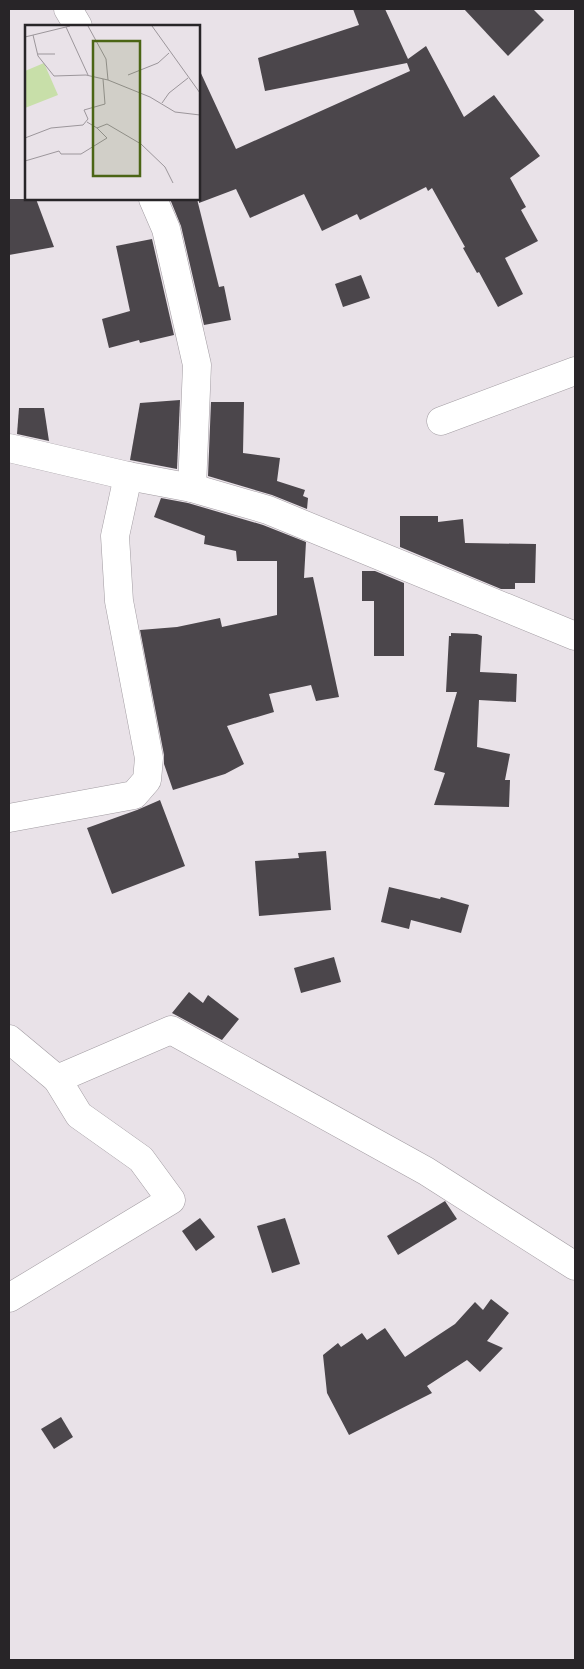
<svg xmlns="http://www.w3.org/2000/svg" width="584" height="1669" viewBox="0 0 584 1669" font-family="'DejaVu Sans',sans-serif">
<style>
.building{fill:#4b464b}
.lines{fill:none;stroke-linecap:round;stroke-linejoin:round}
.street-casing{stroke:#a29ca2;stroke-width:29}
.street{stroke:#fff;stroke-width:28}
.inset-road{fill:none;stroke:#9c969b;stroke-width:1}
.view{fill:#4b6515;fill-opacity:0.15;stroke:#4b6515;stroke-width:2.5}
.inset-edge{fill:none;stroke:#282528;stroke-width:2.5}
</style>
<rect width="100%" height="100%" fill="#e9e2e8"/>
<g class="building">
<path d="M353 9H385L408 59 426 46 464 117 494 95 540 156 510 178 526 207 521 210 538 241 505 258 523 294 498 307 479 272 477 273 463 248 465 247 432 188 428 191 426 187 360 220 357 214 322 231 304 194 250 218 236 189 199 203V69L236 149 410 71 407 63 265 91 258 58 359 25Z"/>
<path d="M464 9H533L544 20 508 56Z"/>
<path d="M9 199H36L54 247 9 255Z"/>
<path d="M170 199H197L219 287 224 286 231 320 204 325 181 226Z"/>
<path d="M152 239 174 335 140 343 139 340 109 348 102 319 130 311 116 246Z"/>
<path d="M361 275 370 298 343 307 335 284Z"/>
<path d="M180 400 177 469 130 460 140 403Z"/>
<path d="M211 402H244L243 453 280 458 277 481 305 490 303 496 308 498 307 509 272 495 208 476Z"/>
<path d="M19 408H44L49 441 17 434Z"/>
<path d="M161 498 188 503 263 525 306 542 304 578 313 577 339 697 316 701 311 685 269 694 274 712 227 726 244 764 225 774 173 790 164 764V755L140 630 177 627 220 618 222 627 277 615V561H237L236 551 204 544 205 536 154 517Z"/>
<path d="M400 516H438V522L463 519 465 543 536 544 535 583H515V589H501L400 547Z"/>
<path d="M362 571H375L404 583V656H374V601H362Z"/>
<path d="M451 633 477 634 482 636 480 672 517 674 516 702 479 700 477 747 510 754 505 780H510L509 807 434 805 445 773 434 770 457 692H446L449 636H451Z"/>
<path d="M160 800 185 866 112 894 87 828 137 810Z"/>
<path d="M326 851 331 910 259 916 255 861 299 858 298 853Z"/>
<path d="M389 887 440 899 441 897 469 905 461 933 411 920 409 929 381 922Z"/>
<path d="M334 957 341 982 301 993 294 968Z"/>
<path d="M189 992 203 1003 208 995 239 1019 222 1040 172 1013Z"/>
<path d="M445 1201 457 1219 398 1255 387 1236Z"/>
<path d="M200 1218 215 1237 196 1251 182 1231Z"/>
<path d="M285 1218 300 1264 272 1273 257 1226Z"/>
<path d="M491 1299 509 1313 487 1341 503 1348 480 1372 467 1360 427 1386 432 1393 349 1435 327 1393 323 1355 338 1343 341 1347 362 1333 367 1340 385 1328 405 1357 455 1324 475 1302 483 1310Z"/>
<path d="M61 1417 73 1437 54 1449 41 1429Z"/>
</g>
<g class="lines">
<g class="street-casing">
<g id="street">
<path d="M68 9 78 26"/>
<path d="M153 199 166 229 197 365 192 488"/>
<path d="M441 421 575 371"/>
<path d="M9 448 128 476 192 488 268 510 575 636"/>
<path d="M9 818 134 795 147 780 149 758 119 601 115 536 128 476"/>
<path d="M9 1039 57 1079 171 1030 426 1171 575 1266"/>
<path d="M9 1298 171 1200 141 1159 79 1115 57 1079"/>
</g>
</g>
<use href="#street" class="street"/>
</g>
<g transform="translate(25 25)">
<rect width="175" height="175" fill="#e9e2e8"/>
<path d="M19 38 33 70 0 83V46Z" fill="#c8dfa9"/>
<path class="inset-road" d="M63 1 81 34 83 55M127 1 175 68M41 2 63 50M8 10 13 31 29 51 61 50 83 55 125 72 150 87 175 90M0 12 45 1M13 29H30M103 50 133 38 144 28M137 78 144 68 163 53M62 97 72 103 82 99 116 119 140 142 148 158M0 113 26 103 58 100 63 94 59 85 80 79 78 54M0 136 34 126 36 129H56L82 113 72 103"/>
<path class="view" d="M68 16H115V151H68Z"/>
<rect width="175" height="175" class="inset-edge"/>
</g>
<rect width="584" height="1669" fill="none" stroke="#282528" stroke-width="20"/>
</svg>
